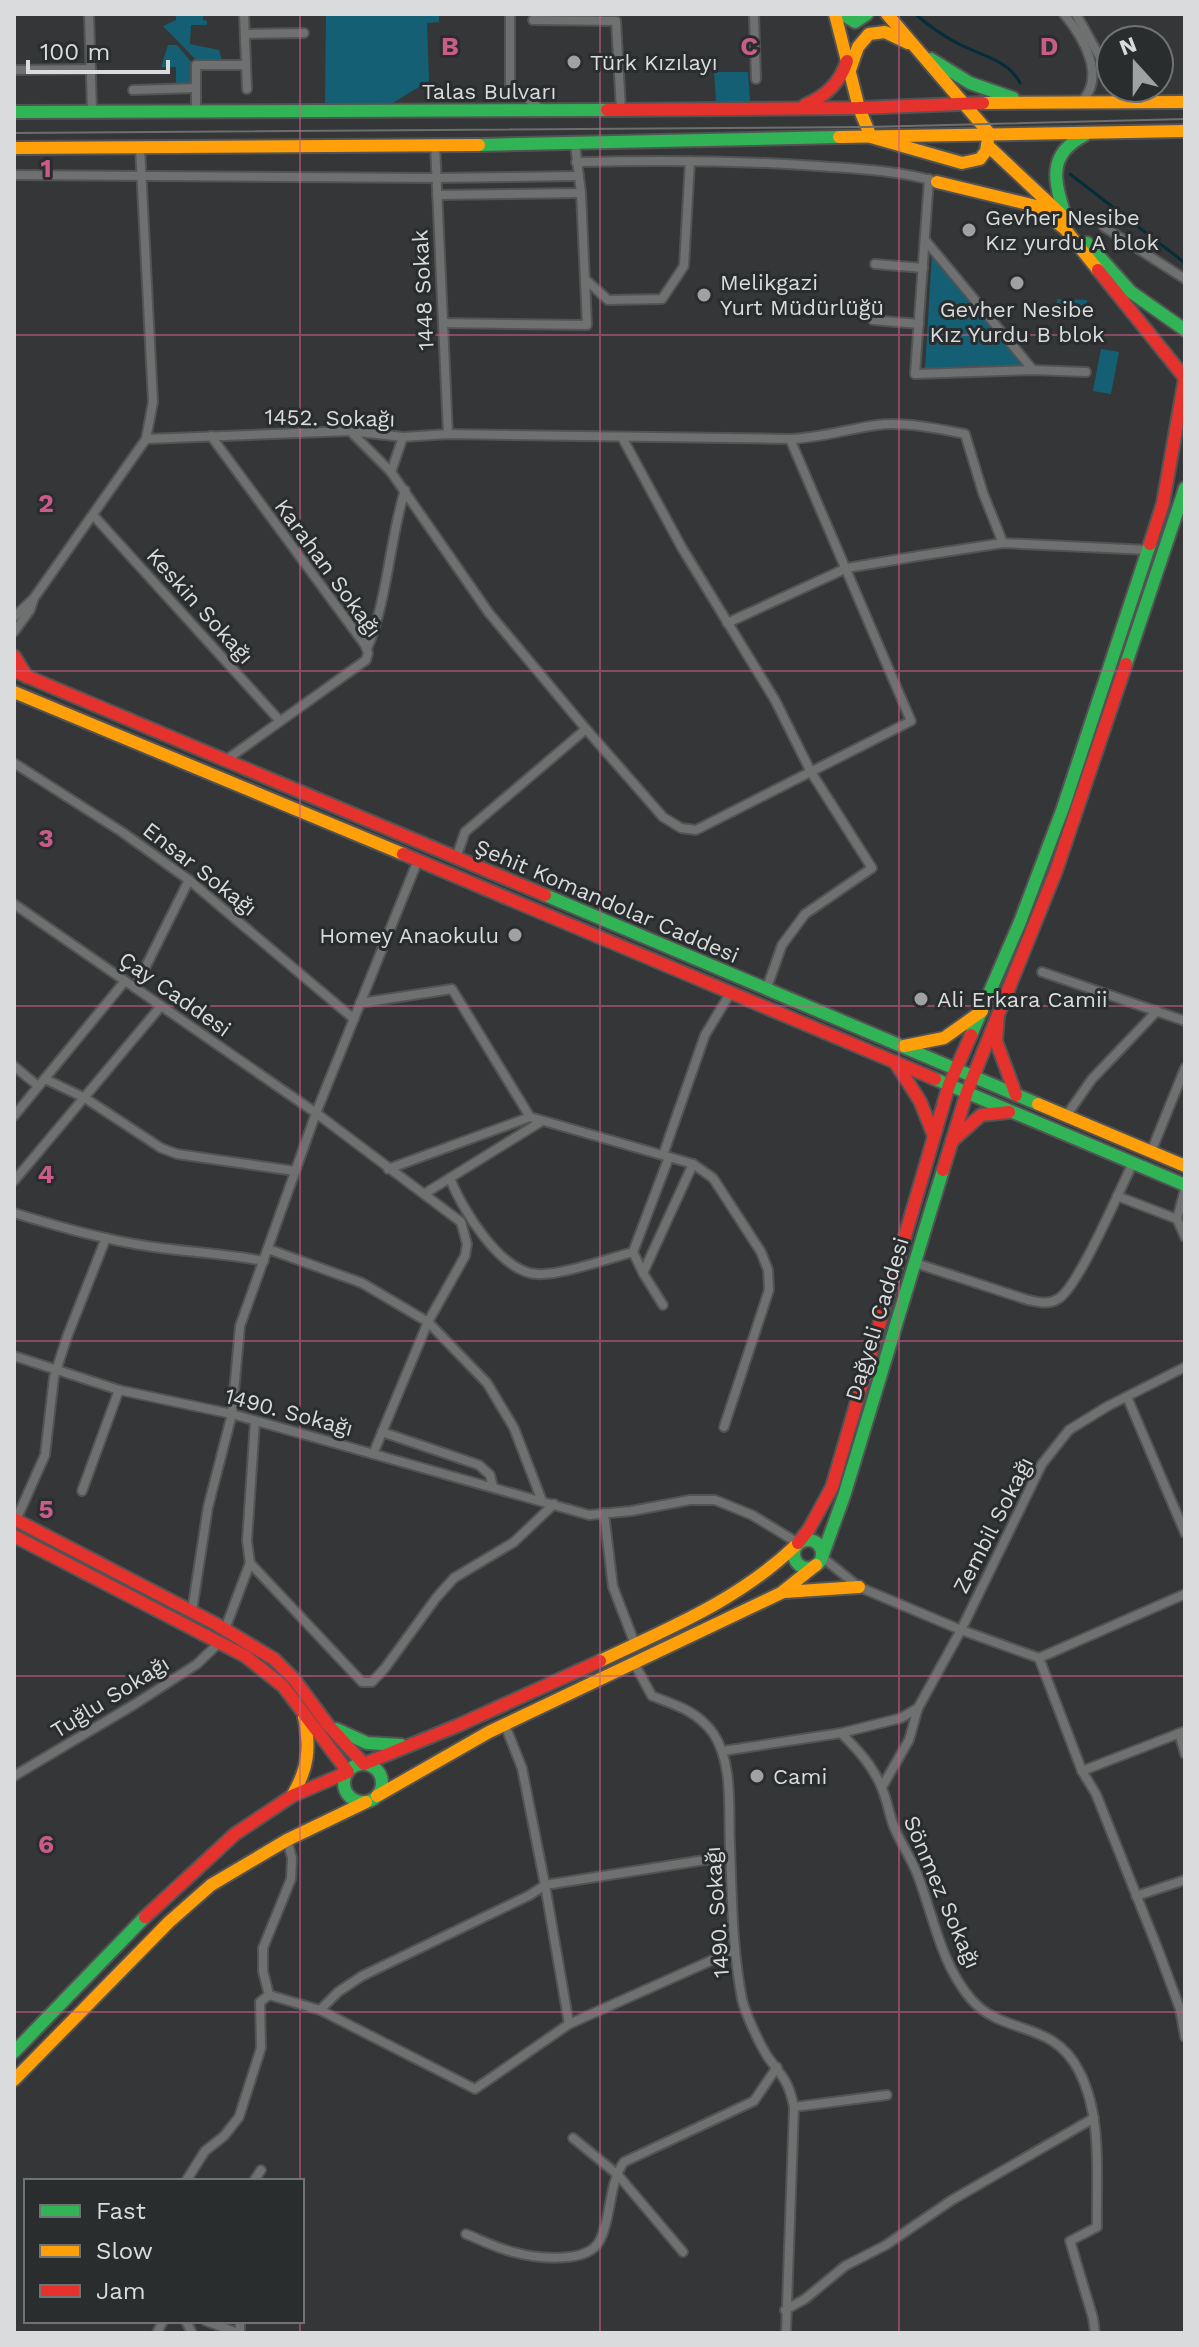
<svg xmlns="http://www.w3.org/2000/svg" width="1199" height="2347" viewBox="0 0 1199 2347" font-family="'Work Sans',sans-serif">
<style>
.green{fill:#155f74}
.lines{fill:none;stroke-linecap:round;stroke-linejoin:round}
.stream{stroke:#052d39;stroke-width:3}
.street-casing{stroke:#525354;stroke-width:12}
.fast-casing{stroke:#525354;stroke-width:16}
.slow-casing{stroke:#525354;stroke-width:16}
.jam-casing{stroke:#525354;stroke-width:16}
.street{stroke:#6f7070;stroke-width:8}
.fast{stroke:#30b455;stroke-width:12}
.slow{stroke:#ff9f0a;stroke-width:12}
.jam{stroke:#e5322d;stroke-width:12}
.tram{stroke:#6d6e6e;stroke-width:2}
.grid{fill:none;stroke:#ca5c88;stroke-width:2;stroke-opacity:0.55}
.poi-dot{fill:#a0a1a2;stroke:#2a2d2e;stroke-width:3}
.labels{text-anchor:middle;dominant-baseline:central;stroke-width:6;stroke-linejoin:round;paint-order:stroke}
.poi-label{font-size:22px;fill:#d9dbdc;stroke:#2a2d2e;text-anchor:start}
.street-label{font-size:22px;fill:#d9dbdc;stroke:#2a2d2e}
.grid-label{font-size:26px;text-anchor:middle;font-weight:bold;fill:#ca5c88;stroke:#2a2d2e;stroke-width:6;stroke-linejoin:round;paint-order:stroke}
</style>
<rect width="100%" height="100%" fill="#353637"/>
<g class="green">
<path d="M176 14H203V20L207 21V25H191L190 44 219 50 223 64 198 62 163 26 176 20Z"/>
<path d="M326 14H439V22L427 23 429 81 391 104H325Z"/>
<path d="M168 45H177L193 64V85L176 86V67H161Z"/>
<path d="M714 72H748L750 101H716Z"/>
<path d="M932 254 1029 367 925 369Z"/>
<path d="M1057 299 1087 300 1086 318 1056 317Z"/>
<path d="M1101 349 1119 352 1111 394 1093 391Z"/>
</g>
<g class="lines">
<g class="stream">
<path d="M915 14C928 25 942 35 957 43 979 55 1008 59 1020 83"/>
<path d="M1070 174 1185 263"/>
</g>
<g class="street-casing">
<g id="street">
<path d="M89 14 92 111"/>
<path d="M244 14 247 89"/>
<path d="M510 14V85L542 110"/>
<path d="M754 14 756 79"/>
<path d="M1064 14C1083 37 1107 77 1081 102"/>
<path d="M1076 14 1111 77"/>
<path d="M533 20 616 21 621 110"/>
<path d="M245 34 304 33"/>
<path d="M14 70 91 69"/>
<path d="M1119 88 1133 102"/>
<path d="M133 90 196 88"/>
<path d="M196 112V65H246"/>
<path d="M435 144 448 434"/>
<path d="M140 147 153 402 146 439 350 431 403 437 448 434 790 439C821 438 847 429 877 425 902 421 940 429 965 434L983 493 1003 543"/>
<path d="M576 162C656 160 737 160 817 166 857 169 895 170 934 181"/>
<path d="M14 175 436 178 579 176"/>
<path d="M929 179 915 374 1033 370 1086 372"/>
<path d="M437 195 581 193"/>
<path d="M1104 227 1185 279"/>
<path d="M925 240 1033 370"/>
<path d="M875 264 923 268"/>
<path d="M585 279 608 300 662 299 684 266 690 161"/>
<path d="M873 320 919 324"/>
<path d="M443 323 587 325 581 193 575 144"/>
<path d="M350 431 391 472 489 613 586 729 465 832 456 858"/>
<path d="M211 436 365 645 368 653 366 660 226 760"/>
<path d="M623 439 682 548 775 700 811 772 872 868 805 914 782 945 766 990"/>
<path d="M391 472 403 437"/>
<path d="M93 515 280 721"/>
<path d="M14 617 33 599"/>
<path d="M727 623 847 568 918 556 1003 543 1148 550"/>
<path d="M14 632 30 610 34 598 146 439"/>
<path d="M367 649C388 598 389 542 405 490"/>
<path d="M586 729 663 817 681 828 696 830 911 721 790 439"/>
<path d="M14 763 122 832 189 880 354 1019"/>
<path d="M14 904 316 1113 461 1222 467 1244 465 1256 428 1322 487 1383 514 1428 542 1501"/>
<path d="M1042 972 1185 1021"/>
<path d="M135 988 189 880"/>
<path d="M360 1003 452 989 530 1117 388 1169"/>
<path d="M14 1066 38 1086"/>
<path d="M45 1079 85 1098 161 1148 177 1154 295 1171"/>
<path d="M14 1116 125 981"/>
<path d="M1066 1116 1092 1079 1157 1011"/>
<path d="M530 1117 669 1157 633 1252 643 1273 663 1305"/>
<path d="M1151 1152 1185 1068"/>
<path d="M663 1155 705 1035 731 992"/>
<path d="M669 1157 693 1164 713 1178 761 1252 768 1270 769 1290 724 1427"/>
<path d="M450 1178C461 1208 501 1273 537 1274 559 1276 610 1258 633 1252"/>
<path d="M14 1181 161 1006"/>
<path d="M1185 1189 1177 1219 1185 1237"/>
<path d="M424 1194 542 1121"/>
<path d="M1117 1196 1177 1219"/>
<path d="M14 1213C60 1227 105 1240 153 1247 190 1252 227 1254 264 1261"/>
<path d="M268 1249 362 1283 428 1322 373 1454"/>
<path d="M915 1263 1028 1300C1039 1302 1048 1305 1058 1299 1078 1288 1120 1189 1133 1163"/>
<path d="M643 1273 693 1164"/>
<path d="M14 1356 119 1390 232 1414 589 1515 631 1511 690 1500H715L752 1515 798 1543"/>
<path d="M1127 1397 1185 1533"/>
<path d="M382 1432 479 1465 490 1475 493 1487"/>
<path d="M82 1491 119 1390"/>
<path d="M604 1513 613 1587 635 1644"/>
<path d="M16 1520 45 1455 54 1377 67 1337 106 1238"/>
<path d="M822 1557 859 1587 961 1630 1039 1658"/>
<path d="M250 1563 362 1682H372L385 1668 436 1598 454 1578 514 1542 554 1504"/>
<path d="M192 1611 208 1507 232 1414 240 1326 316 1113 418 860"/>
<path d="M225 1629 250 1563 247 1541 255 1421"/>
<path d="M1039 1658 1082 1771 1096 1794 1159 1952 1180 2009 1185 2037"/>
<path d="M1039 1658 1185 1594"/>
<path d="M634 1663 652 1696C676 1705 697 1711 713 1733 734 1764 728 1811 730 1846 732 1897 732 1948 742 1999 745 2013 761 2048 770 2060 784 2078 789 2083 794 2107L786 2333"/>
<path d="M505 1725 522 1768 545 1885 730 1856"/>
<path d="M841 1733C858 1750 872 1765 881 1786 887 1799 889 1814 894 1827 901 1844 912 1859 918 1876 934 1918 941 1964 971 1999 1002 2036 1053 2019 1079 2071 1103 2117 1096 2177 1097 2227L1070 2241 1093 2318 1095 2333"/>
<path d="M1179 1733 1185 1754"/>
<path d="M723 1751 841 1733 901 1718 918 1708 961 1630 1042 1464 1069 1430 1108 1406 1185 1367"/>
<path d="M1082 1771 1185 1731"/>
<path d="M14 1776 135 1704 197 1664 220 1642"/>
<path d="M882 1787 909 1740 918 1708"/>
<path d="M1136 1896 1185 1880"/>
<path d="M269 1995 320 2010 475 2089 569 2024 735 1950"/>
<path d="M320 2010 338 1992 362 1976 530 1895 545 1885 569 2024"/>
<path d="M794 2107 887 2095"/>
<path d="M573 2138 618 2175 683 2252"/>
<path d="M186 2181 205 2151 224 2136 239 2117 261 2048 260 2002 269 1995 263 1971V1948L291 1879 292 1858 287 1840"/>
<path d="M254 2181 261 2170"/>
<path d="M466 2234C481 2240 496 2248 513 2252 535 2258 588 2265 600 2240 612 2217 608 2184 624 2162L754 2101 777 2067"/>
<path d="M785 2310 805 2299 845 2266 886 2245 952 2200 1094 2118"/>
<path d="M186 2321 192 2333"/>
<path d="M206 2321 238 2333"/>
<path d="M157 2333 163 2321"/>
<path d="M240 2333V2321"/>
</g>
</g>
<g class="fast-casing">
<g id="fast">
<path d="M842 14 855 22 867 14"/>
<path d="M931 59 970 83 1013 98"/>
<path d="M14 112 607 110"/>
<path d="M479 145 839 137"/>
<path d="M1066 219C1055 183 1045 155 1085 135"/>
<path d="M1087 243 1131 292 1185 330"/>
<path d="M1126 664 1185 488"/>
<path d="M545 895 1038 1104"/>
<path d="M971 1035 1020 922 1063 808 1150 544"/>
<path d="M935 1079 1185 1185"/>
<circle cx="808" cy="1554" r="14"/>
<path d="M822 1557 844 1496 943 1170"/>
<path d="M336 1729 367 1743 401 1745"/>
<circle cx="363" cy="1783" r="19"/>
<path d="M14 2052 145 1917"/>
</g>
</g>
<g class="slow-casing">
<g id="slow">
<path d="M835 14 859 108 871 137 962 163 980 159 986 151 989 133 887 14"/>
<path d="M850 70 858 47 869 34 885 32 908 43"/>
<path d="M983 103 1185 102"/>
<path d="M839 137 1185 131"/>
<path d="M987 145 1067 220"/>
<path d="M14 148 479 145"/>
<path d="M937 182 1036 206 1065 229 1098 270"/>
<path d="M14 692 403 854"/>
<path d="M904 1046 944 1038 982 1011"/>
<path d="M1038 1104 1185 1166"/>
<path d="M784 1592 859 1587"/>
<path d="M600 1661C669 1628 739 1600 795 1546"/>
<path d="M292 1796C308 1769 311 1748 304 1717"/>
<path d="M377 1796 489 1732 781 1593 816 1565"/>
<path d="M14 2080 169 1922 211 1885 287 1840 366 1802"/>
</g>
</g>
<g class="jam-casing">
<g id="jam">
<path d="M805 105C826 96 840 83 847 61"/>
<path d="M607 110 859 108 983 103"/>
<path d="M1098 270 1185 378 1163 503 1150 544"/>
<path d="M14 656 27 677"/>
<path d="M14 671 545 895"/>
<path d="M403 854 935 1079"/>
<path d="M998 1015 996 1041 1016 1095"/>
<path d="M895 1062 920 1101 934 1136"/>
<path d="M952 1141 981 1115 1009 1112"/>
<path d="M943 1170 967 1092 1056 871 1126 664"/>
<path d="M14 1519 216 1624 274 1659 294 1679 328 1725 364 1764 459 1725 600 1661"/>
<path d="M14 1536 245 1656 283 1686 348 1772 292 1796 235 1834 145 1917"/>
<path d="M798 1543 809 1529 832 1487 949 1085 971 1035"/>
</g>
</g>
<use href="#street" class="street"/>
<use href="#fast" class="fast"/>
<use href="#slow" class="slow"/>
<use href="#jam" class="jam"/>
<path class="tram" d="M14 133 867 127 1185 119"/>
</g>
<path class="grid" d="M300 14V2181M600 14V2333M899 14V2333M14 335H1185M14 671H1185M14 1006H1185M14 1341H1185M14 1676H1185M14 2012H1185M300 2321V2333"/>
<g class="poi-dot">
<circle cx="574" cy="62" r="8"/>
<circle cx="969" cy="230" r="8"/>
<circle cx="1017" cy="283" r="8"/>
<circle cx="704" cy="295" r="8"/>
<circle cx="515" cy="935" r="8"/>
<circle cx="921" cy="999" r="8"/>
<circle cx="757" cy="1776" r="8"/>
</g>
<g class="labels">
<g class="poi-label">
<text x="590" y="62">Türk Kızılayı</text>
<text x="985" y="217">Gevher Nesibe<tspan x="985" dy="25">Kız yurdu A blok</tspan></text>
<text x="720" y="282">Melikgazi<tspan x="720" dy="25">Yurt Müdürlüğü</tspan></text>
<text x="1017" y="309" text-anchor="middle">Gevher Nesibe<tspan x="1017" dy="25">Kız Yurdu B blok</tspan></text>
<text x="499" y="935" text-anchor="end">Homey Anaokulu</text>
<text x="937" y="999">Ali Erkara Camii</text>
<text x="773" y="1776">Cami</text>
</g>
<g class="street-label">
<text x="489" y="91">Talas Bulvarı</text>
<text transform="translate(423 290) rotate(-93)">1448 Sokak</text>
<text transform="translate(330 418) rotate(1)">1452. Sokağı</text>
<text transform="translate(328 568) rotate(54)">Karahan Sokağı</text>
<text transform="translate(200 606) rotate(48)">Keskin Sokağı</text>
<text transform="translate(200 869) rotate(38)">Ensar Sokağı</text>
<text transform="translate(607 901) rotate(23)">Şehit Komandolar Caddesi</text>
<text transform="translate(175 994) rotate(35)">Çay Caddesi</text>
<text transform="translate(877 1319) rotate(-73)">Dağyeli Caddesi</text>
<text transform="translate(289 1412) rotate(15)">1490. Sokağı</text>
<text transform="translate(993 1525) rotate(-63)">Zembil Sokağı</text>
<text transform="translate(110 1697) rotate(-32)">Tuğlu Sokağı</text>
<text transform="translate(942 1892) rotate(67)">Sönmez Sokağı</text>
<text transform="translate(717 1912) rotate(-94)">1490. Sokağı</text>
</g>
</g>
<g class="grid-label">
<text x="450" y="55">B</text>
<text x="749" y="55">C</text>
<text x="1049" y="55">D</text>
<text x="46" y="177">1</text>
<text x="46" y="512">2</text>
<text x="46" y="847">3</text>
<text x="46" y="1183">4</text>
<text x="46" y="1518">5</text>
<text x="46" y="1853">6</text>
</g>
<rect width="1199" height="2347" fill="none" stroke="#d9dbdc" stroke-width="32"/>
<rect x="24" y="2179" width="280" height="144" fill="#2a2d2e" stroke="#707374" stroke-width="2"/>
<rect x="40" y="2205" width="40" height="12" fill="#30b455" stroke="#707374" stroke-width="2"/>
<text x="96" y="2219" font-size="24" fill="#d9dbdc">Fast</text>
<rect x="40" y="2245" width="40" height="12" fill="#ff9f0a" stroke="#707374" stroke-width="2"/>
<text x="96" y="2259" font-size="24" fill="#d9dbdc">Slow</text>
<rect x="40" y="2285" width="40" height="12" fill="#e5322d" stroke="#707374" stroke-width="2"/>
<text x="96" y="2299" font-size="24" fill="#d9dbdc">Jam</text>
<g transform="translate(1135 64) rotate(339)"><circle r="38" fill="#2a2d2e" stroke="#707374" stroke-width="2"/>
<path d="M0-6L14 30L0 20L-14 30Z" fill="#a0a1a2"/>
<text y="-12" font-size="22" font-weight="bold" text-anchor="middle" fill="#d9dbdc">N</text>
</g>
<path d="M28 60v12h140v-12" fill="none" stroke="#d9dbdc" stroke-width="4"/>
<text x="40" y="60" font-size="24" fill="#d9dbdc" stroke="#2a2d2e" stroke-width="6" paint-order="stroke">100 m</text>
</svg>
